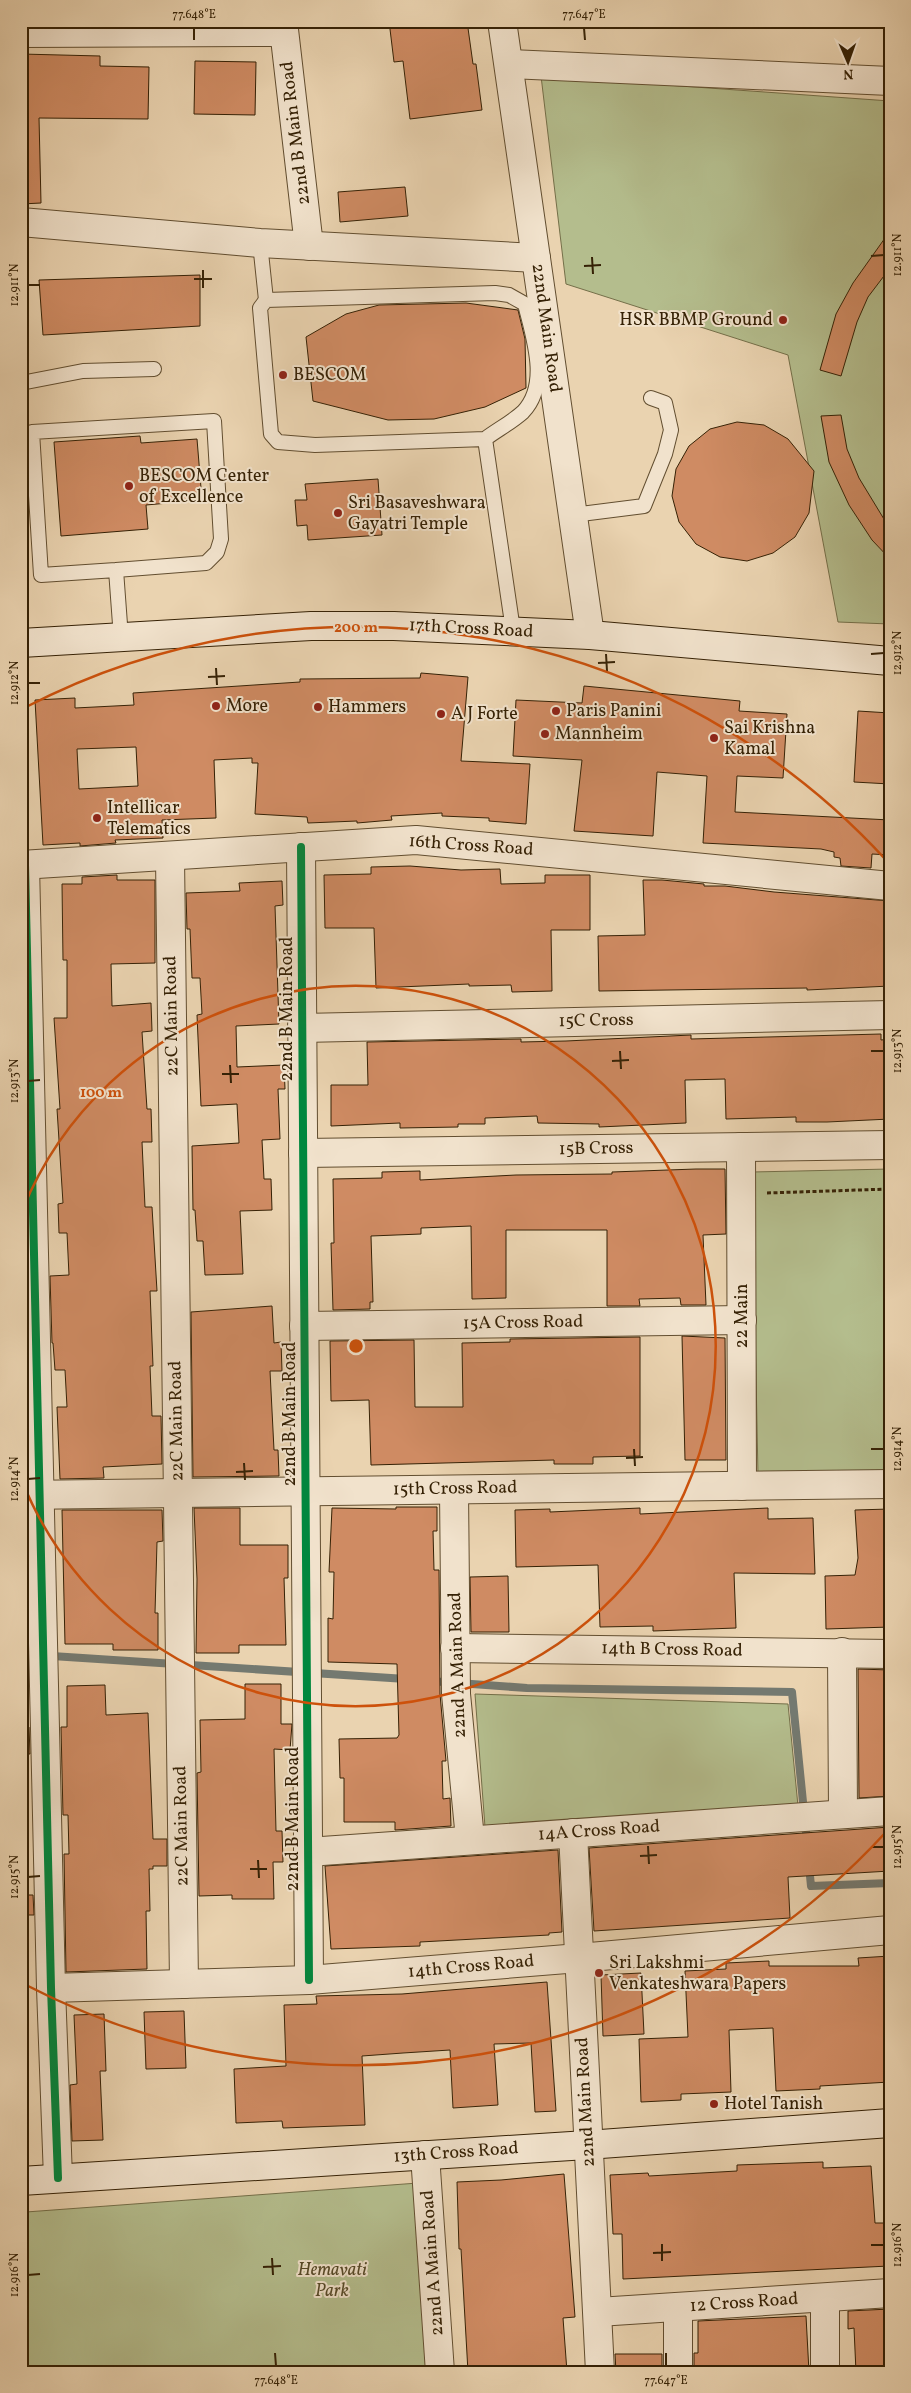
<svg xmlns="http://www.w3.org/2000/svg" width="911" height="2393" viewBox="0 0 911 2393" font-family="Vollkorn,serif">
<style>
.green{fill:#b4bd8d;stroke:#746f49}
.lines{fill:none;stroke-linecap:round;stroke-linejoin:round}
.stream{stroke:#747970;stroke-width:8}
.building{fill:#cf8b63;stroke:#352105;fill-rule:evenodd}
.lane-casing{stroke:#624e30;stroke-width:16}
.street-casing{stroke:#624e30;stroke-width:30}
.secondary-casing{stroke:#352105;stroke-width:30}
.path{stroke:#352105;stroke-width:3;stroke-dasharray:4 2.5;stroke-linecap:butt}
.lane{stroke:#f1e2cc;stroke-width:14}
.street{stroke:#f1e2cc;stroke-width:28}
.secondary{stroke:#f1e2cc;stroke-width:28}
.cycleway-casing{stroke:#f1e2cc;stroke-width:11}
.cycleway{stroke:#00873e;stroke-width:8}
.ticks{fill:none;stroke:#352105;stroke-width:2}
.ring{fill:none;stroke:#cd510b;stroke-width:2.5}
.poi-dot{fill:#8f2418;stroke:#f1e2cc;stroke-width:2}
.labels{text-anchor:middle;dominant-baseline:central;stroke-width:4;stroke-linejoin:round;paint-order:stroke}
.street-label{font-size:18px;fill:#352105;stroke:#f1e2cc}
.poi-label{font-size:18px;fill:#352105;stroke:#f1e2cc;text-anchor:start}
.park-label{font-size:18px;font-style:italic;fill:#554827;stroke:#f1e2cc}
.centre{fill:#cd510b;stroke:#f1e2cc;stroke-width:2.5}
.ring-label{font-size:15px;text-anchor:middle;font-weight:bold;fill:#cd510b;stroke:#f1e2cc;stroke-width:4;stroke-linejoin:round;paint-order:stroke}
.neatline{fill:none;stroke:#352105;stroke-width:2}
.ticks-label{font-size:12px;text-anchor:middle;fill:#352105}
</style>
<rect width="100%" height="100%" fill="#ead3b0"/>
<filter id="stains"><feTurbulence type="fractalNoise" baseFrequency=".004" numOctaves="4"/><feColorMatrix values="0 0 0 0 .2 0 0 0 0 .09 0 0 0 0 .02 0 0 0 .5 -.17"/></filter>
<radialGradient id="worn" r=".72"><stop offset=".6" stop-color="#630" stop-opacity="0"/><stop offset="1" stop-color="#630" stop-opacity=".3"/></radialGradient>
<g class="green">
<path d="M541 76 890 101V624L838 622 788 355 566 284Z"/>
<path d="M890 1169V1474L758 1476 752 1172Z"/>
<path d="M475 1694 788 1704 798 1806 485 1827Z"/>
<path d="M418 2183 431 2372H21V2263L26 2212Z"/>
</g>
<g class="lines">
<g class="stream">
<path d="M21 1654 406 1679"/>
<path d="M430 1681 527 1688 792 1692 807 1842"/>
<path d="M809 1866 811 1886 890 1883"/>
</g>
</g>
<g class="building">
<path d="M389 21H467L473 64H476L482 110 410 119 403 61 394 62Z"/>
<path d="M21 54 100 56V66L149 67 148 119 39 118 41 203 21 204Z"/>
<path d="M195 61 256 62 255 115 194 114Z"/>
<path d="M405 187 408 216 340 222 338 192Z"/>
<path d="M890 231V268L868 297 857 322 841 376 820 370 836 314 853 283Z"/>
<path d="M200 275V326L43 335 39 280Z"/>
<path d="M466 303 518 310 525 339 526 388 485 407 434 419 388 420 313 401 306 337 346 314 379 305Z"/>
<path d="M841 415 847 449 859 478 890 529V559L872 540 849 505 829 462 821 416Z"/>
<path d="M737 422 764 425 788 439 814 471 809 513 795 537 773 553 747 561 720 557 696 544 679 522 672 496 676 469 689 446 710 429Z"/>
<path d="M140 436 141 443 197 439 202 500 146 505 148 529 61 536 54 442Z"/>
<path d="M378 479 382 535 308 540 307 525 297 526 295 500H307L305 484Z"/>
<path d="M421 673 468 677 461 761 530 764 526 824 489 821V818L442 816V813L391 816 392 820 357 823V821L308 823 307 817 255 814 258 763H252V758L214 760 216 818 162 820 163 838 115 840 116 843 80 846V843L43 845 35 700 75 698V708L134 705 133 693 300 682V679L420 678ZM136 747 138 786 79 789 77 749Z"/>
<path d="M584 686 740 701 739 711 787 714 783 778 737 776 735 812 890 820V855L872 854 871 868 841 866 840 858 834 857V852L821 849 703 843 707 776 657 772 653 836 574 831 582 760 513 756 516 700 582 703Z"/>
<path d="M858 711 890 713V784L854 782Z"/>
<path d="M410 866 461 870 500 869 501 884 545 883V875H590V930H551L552 991 512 992 511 985 469 986V984L376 988 374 928H325L324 875 371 874V867Z"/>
<path d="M117 875V880H155V963L111 964 112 1006 151 1003 152 1031 142 1032 147 1109H151L152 1142H142L145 1207H152L157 1291H150L153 1366H150L152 1416H161L162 1464 103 1467 104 1478 60 1479 57 1407H67L65 1370H55L53 1343H52L50 1276 69 1275 67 1233H59L58 1204 63 1203 57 1109H60L54 1018H67V960H63L62 884H82V877Z"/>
<path d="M643 880H662L704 884V886H725L774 892 890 901V986L807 990V988L599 991 598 936 645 935Z"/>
<path d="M282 881 283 905 275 906 279 1024 236 1026 237 1067 284 1065 285 1089H278L280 1139 262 1140 264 1179H271L272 1210 240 1211 243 1274 205 1275 203 1241H197L195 1210H193L192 1146 239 1143 237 1104 201 1106 197 1015 202 1014 200 978H192L190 929H187L186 893 240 891 239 883Z"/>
<path d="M881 1034V1040L890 1039V1119L827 1122H796V1117L726 1119 725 1079 685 1080 686 1123 599 1127V1124L538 1123 537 1116 485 1118V1124H458V1127L400 1128V1123L331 1126V1085H368L367 1042 521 1039V1042L566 1041 691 1035V1039Z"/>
<path d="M696 1169H725L726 1234 703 1235 706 1305H681L680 1298 639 1299 640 1306H607V1230H506V1298L472 1299 471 1226 421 1228V1234L371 1236 373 1302H370V1309L333 1310 331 1243H334L333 1179 382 1178V1172L420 1171V1180L516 1175 612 1174V1172Z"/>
<path d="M272 1306 274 1343 281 1342 282 1371H270L274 1450H278L279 1476 193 1477 191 1312Z"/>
<path d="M682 1336 725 1338 726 1460H685Z"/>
<path d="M640 1337V1456L593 1457V1464H554V1460L371 1465 369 1400 331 1401 330 1341 414 1340 415 1407H463L462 1343 510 1342V1339Z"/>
<path d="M396 1507H437V1531H433L434 1570H439L440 1694 446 1761H442L443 1799 450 1798 451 1826 395 1830V1822H344V1778H340L339 1739 397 1738 399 1735 397 1664 328 1662V1618L333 1619 334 1572H329L332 1508 396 1509Z"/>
<path d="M194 1508H240V1545H288V1578H284L286 1645H239V1653H196L197 1579Z"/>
<path d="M640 1508V1514L768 1508V1519L813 1518 815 1574 734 1573 736 1628 653 1631V1626L600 1627 598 1565 516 1567 515 1510 550 1509V1512Z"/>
<path d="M890 1509V1627L826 1629 825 1576 855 1575 858 1558 855 1510Z"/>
<path d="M62 1510H162L163 1541 157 1542 155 1613H158V1650H113V1644H65Z"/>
<path d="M508 1576 509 1632H471L470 1577Z"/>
<path d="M858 1669 890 1670V1796L859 1798Z"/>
<path d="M245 1684H281V1724H292L290 1750 274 1749 276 1831H282L283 1862H273L274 1899H232V1895L199 1896 197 1773 201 1772 200 1720 245 1719Z"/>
<path d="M105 1685 106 1715 148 1713 153 1839H167V1866H153V1869H149L150 1911H146L147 1969 66 1972 64 1854H69L68 1815H63L61 1727H67V1686Z"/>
<path d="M21 1727H29L30 1754H21Z"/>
<path d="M890 1827V1871L788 1877 790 1918 594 1931 589 1848Z"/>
<path d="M558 1850 562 1932 549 1933V1935L420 1942V1946L331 1949 325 1866Z"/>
<path d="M21 1895H33L34 1915H21Z"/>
<path d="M890 1956V2082L820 2086V2089L776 2091 773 2028 729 2030 731 2092 681 2094V2100L641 2102 639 2039 688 2037 685 1971 726 1969V1963L769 1961V1966H859L858 1958Z"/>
<path d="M641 1973 644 2034 603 2036 601 1975Z"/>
<path d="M547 1982 556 2111 535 2112 531 2043 494 2044 498 2105 453 2108 450 2050 403 2053 362 2056 365 2125 283 2128 282 2121 236 2123 234 2069 286 2066 284 2005 317 2004 316 1996 402 1994Z"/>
<path d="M184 2011 186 2068 146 2069 144 2012Z"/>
<path d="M104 2014 106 2071H100L103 2140 72 2141 70 2085 77 2084 74 2015Z"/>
<path d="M823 2162V2168L871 2166 875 2223H888L889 2266 623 2279 622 2234H613L610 2175 648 2173 649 2176 737 2171V2165Z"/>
<path d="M564 2174 575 2317 563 2318 567 2372H468L461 2249H459L457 2182 501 2180Z"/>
<path d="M890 2309V2372H856L854 2328 848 2329V2311Z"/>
<path d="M806 2316 809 2372H694V2353H698V2321Z"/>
<path d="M615 2354H662V2372H616Z"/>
</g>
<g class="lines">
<g class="lane-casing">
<g id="lane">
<path d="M260 243 266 300"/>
<path d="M21 383 83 371 154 369"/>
<path d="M485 439C497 430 512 422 523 412 550 384 533 337 525 304L509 295 495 293 266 300 260 308 271 434 278 442 315 445 485 439 513 630"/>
<path d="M573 515 644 506 665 454 671 430 665 403 651 398"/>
<path d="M116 570 41 575 32 432 214 421 221 539 217 552 206 563 116 570 121 638"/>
</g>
</g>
<g class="street-casing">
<g id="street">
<path d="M283 21 309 246"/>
<path d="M502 21 590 635"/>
<path d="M21 33 284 32"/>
<path d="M510 64 890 81"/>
<path d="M21 222 260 243 536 258"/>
<path d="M301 847 309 1980"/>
<path d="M170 857 184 1984"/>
<path d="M21 865 416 840 890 886"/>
<path d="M25 865 51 1988 58 2178"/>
<path d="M302 1028 890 1015"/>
<path d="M741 1147 742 1486"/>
<path d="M303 1153 890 1145"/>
<path d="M304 1326 742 1320"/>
<path d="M454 1490 456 1694 470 1839"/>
<path d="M21 1495 890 1484"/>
<path d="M455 1648 890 1654"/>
<path d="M842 1652 843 1813"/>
<path d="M573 1833 600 2372"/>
<path d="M308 1852 890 1811"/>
<path d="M51 1988 309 1980 579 1958 890 1930"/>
<path d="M425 2155 440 2372"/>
<path d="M825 2298V2372"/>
<path d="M678 2307V2372"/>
<path d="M598 2312 890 2293"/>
</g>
</g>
<g class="secondary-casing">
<g id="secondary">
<path d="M21 643 311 626H394L590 635 890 661"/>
<path d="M21 2181 587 2145 890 2123"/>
</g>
</g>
<path class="path" d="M767 1193 890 1189"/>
<use href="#lane" class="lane"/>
<use href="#street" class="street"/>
<use href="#secondary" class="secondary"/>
<g class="cycleway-casing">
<g id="cycleway">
<path d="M301 847 309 1980"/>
<path d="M25 865 51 1988 58 2178"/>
</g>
</g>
<use href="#cycleway" class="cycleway"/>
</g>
<path class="ticks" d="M194 28V40M584 28 585 40M871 256 884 255M592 257 593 274M584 266 601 265M203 270V288M194 279H212M28 285H40M606 654 607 671M871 654 884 653M598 663 615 662M216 668 217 685M208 677 225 676M28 683H40M620 1051 621 1069M871 1051H884M612 1061 629 1060M230 1065 231 1083M222 1074H239M28 1081 40 1080M634 1449 635 1466M871 1449H884M626 1458 643 1457M244 1463 245 1480M236 1472 253 1471M28 1479 40 1478M648 1846 649 1864M871 1847H884M640 1856 657 1855M258 1860 259 1878M250 1869H267M28 1877 40 1876M662 2244V2261M871 2245H884M653 2253 671 2252M272 2258 273 2275M263 2267 281 2266M28 2275 40 2274M275 2353 276 2366M666 2353V2366"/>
<g class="ring">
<path d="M22 1211A360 360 0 1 1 22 1481"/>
<path d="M886 1832A719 719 0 0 1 24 1984M24 708A719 719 0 0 1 886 860"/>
</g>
<g class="poi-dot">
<circle cx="783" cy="320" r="5"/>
<circle cx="283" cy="375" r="5"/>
<circle cx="129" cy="486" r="5"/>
<circle cx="338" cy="513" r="5"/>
<circle cx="216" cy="706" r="5"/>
<circle cx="318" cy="707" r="5"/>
<circle cx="556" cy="711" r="5"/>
<circle cx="441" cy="714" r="5"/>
<circle cx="545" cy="734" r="5"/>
<circle cx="714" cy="738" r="5"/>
<circle cx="97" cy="818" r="5"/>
<circle cx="599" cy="1973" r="5"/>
<circle cx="714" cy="2104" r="5"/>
</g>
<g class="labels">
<g class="street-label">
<text transform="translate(296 133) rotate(-97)">22nd B Main Road</text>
<text transform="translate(546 328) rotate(82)">22nd Main Road</text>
<text transform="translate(471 629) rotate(3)">17th Cross Road</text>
<text transform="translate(471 846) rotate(4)">16th Cross Road</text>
<text transform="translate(287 1009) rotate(-90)">22nd B Main Road</text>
<text transform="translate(172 1016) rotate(-91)">22C Main Road</text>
<text transform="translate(596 1021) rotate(-1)">15C Cross</text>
<text transform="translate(596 1149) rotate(-1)">15B Cross</text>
<text transform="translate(742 1316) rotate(-90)">22 Main</text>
<text transform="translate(523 1323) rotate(-1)">15A Cross Road</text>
<text transform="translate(290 1414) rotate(-90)">22nd B Main Road</text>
<text transform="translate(177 1421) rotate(-91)">22C Main Road</text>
<text transform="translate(455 1489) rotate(-1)">15th Cross Road</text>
<text transform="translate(672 1650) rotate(1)">14th B Cross Road</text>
<text transform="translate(458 1665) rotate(-92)">22nd A Main Road</text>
<text transform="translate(293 1819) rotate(-90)">22nd B Main Road</text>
<text transform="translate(182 1826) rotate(-91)">22C Main Road</text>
<text transform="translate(599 1831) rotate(-4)">14A Cross Road</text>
<text transform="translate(471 1967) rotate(-5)">14th Cross Road</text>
<text transform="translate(586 2102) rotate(-93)">22nd Main Road</text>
<text transform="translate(456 2153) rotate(-4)">13th Cross Road</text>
<text transform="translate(433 2263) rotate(-94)">22nd A Main Road</text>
<text transform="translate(744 2303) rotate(-4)">12 Cross Road</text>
</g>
<g class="poi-label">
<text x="773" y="320" text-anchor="end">HSR BBMP Ground</text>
<text x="293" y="375">BESCOM</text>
<text x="139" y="476">BESCOM Center<tspan x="139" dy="21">of Excellence</tspan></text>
<text x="348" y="503">Sri Basaveshwara<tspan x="348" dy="21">Gayatri Temple</tspan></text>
<text x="226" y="706">More</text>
<text x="328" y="707">Hammers</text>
<text x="566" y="711">Paris Panini</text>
<text x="451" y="714">A J Forte</text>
<text x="724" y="728">Sai Krishna<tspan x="724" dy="21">Kamal</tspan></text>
<text x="555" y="734">Mannheim</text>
<text x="107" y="808">Intellicar<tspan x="107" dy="21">Telematics</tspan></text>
<text x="609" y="1963">Sri Lakshmi<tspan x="609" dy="21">Venkateshwara Papers</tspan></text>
<text x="724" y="2104">Hotel Tanish</text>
</g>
<g class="park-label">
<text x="332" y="2270">Hemavati<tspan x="332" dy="21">Park</tspan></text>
</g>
</g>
<circle cx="356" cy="1346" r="8" class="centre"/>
<g class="ring-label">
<text x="356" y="632">200 m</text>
<text x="101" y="1097">100 m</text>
</g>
<rect width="911" height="2393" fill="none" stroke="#ead3b0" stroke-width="55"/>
<g transform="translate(848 62) rotate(178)" stroke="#f1e2cc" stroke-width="4" paint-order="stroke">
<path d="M0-4L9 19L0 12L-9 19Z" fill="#352105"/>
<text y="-8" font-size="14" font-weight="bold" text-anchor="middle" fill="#352105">N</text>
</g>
<rect x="28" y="28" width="856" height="2338" class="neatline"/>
<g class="ticks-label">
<text x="194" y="18">77.648°E</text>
<text x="584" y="18">77.647°E</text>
<text transform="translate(897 255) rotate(-90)" y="4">12.911°N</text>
<text transform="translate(14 285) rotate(-90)" y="4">12.911°N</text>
<text transform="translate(897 653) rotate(-90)" y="4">12.912°N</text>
<text transform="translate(14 683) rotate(-90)" y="4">12.912°N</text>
<text transform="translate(897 1051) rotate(-90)" y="4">12.913°N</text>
<text transform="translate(14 1081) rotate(-90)" y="4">12.913°N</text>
<text transform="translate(897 1449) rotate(-90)" y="4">12.914°N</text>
<text transform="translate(14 1479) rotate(-90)" y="4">12.914°N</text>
<text transform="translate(897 1847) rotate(-90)" y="4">12.915°N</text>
<text transform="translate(14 1877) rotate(-90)" y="4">12.915°N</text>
<text transform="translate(897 2245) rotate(-90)" y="4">12.916°N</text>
<text transform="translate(14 2275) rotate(-90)" y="4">12.916°N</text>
<text x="276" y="2384">77.648°E</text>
<text x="666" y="2384">77.647°E</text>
</g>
<rect width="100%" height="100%" filter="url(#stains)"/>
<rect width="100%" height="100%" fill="url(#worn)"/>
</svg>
